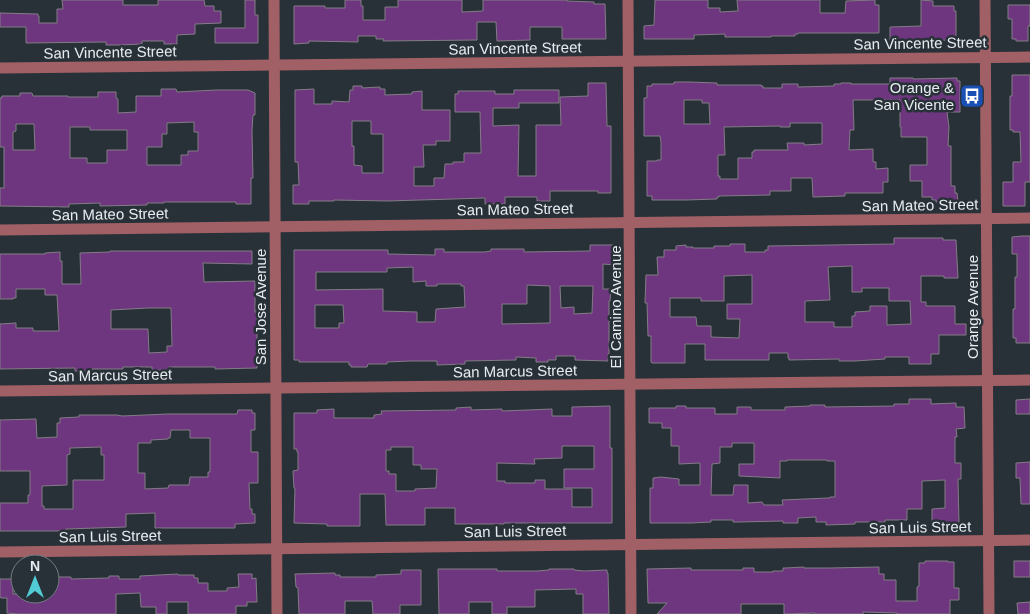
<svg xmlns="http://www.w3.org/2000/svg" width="1030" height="614" viewBox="0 0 1030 614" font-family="Arial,sans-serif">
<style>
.building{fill:#6d367e;stroke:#837c86;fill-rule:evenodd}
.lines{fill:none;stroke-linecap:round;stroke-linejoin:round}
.minor{stroke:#a16065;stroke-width:11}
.labels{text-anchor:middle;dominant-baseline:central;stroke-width:5;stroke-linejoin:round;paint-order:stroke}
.street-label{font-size:15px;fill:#e6ecf0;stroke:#293138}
.poi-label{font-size:15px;fill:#e6ecf0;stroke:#293138;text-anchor:end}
</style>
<rect width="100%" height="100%" fill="#293138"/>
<g class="building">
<path d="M62 0H123V5H158V0H204L205 6H214V11H221V23L195 24V34L177 35V44H164V41H142V44L120 45H106V42L26 43V27H0V13L38 14V16H39V23H57V9H63Z"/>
<path d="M245 0H255V15H258V43H215V28H245Z"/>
<path d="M345 0H361V6H363V20H385V7H398V0H462V12L483 11V0H567V1L594 2V4H605L606 39H562V27H530V40L497 41 496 22H477V40L383 41 384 39H376V36H358V42L309 41V43L294 44V6H325V8H345Z"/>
<path d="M655 0H708V8H720V12L738 11 737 0H820V13H845L846 1 874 0H875V5H879V33H798V34H795V36H771V37H725V34L694 35V39H644V26L654 25Z"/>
<path d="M921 0 933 1V6H954V11H956V40L890 41V27L921 26Z"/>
<path d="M1008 5H1030V26H1028V41H1016V39H1012V19H1008Z"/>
<path d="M1012 75H1030V182H1025V206H1003V182H1013V162H1021L1020 132H1013V130H1010V96H1012Z"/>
<path d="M890 78H913V79L957 78V81H960V112H947L949 127 948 146H951V186H955V193H957L958 202H936V200H932V197H922V181H910V165H927V137H901V127H900V100H853L854 130H850L849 150 873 149V162H876V169L888 168V182H883V193H845V196L813 197 812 178H791V191H770V195L719 196V197H717V199L686 200H652V196H647V161H657V160H661V142L660 136H644V98H647V86H652V84H674V82H690L717 83V85H761V86H763V88H782V84H798V87L834 86V84H841V83H851V84H890ZM684 100H702V103H709L710 124H684ZM790 123H822V144L804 145V143H787L788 150H754V152H752V158H738V179H720V176H718V155H725L724 127 780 126V127H790Z"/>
<path d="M588 83H606L607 126H611V193H598V191H550V201H537V197H505V204H485V198L388 201 334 200V201H309V204H293V185H299L298 162H295V90L314 89V104H332V101L349 102 350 90H353V86H362V88L380 87V89H385V95L412 94V92L422 91V110H450V141H436V145H423L424 167H414V186H434V178H444L445 164H453V162H464V153H481L480 112H455V94H458V91H495V94H514V90H559V103H519V108H493V126L519 125 518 176H536V125H561L560 97 588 96ZM352 121H371V134H383V173H362V166L354 165V146H352Z"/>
<path d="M161 89H176L177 92 216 90H248L255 93V115H253L252 130 253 178H251V204H236V202H164V203H147V205L100 206V203L69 204V207L0 206V188H4V147H0V98H2V96H20V93H32L33 96H68V97H98V92H116V98L118 99V113L136 112V96H161ZM194 122V132H198V151H188V155H181V165H147V147H162V134H167V123ZM16 124H34L35 150H13V132L16 131ZM70 127H90V130H127V150H107V163H87V158H70Z"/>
<path d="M1022 236H1030V343H1016V338H1013V309H1015V277H1017V254H1012V237Z"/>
<path d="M894 238H943V240H956L958 278H944V276H921V302H926V306H955V324H966V335H939V354H931V364H909V357H885V359L855 361H839V359L789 360V358H788V353H769V360H705V344H685V363H652L651 362V336H648L647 303H645L646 275H658L657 257H664V250H676V246L686 245V247H693V248H714V246H730V244H745V252H765V250H768V246L894 244ZM852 266V292H862V288H889V301H910L911 324 887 325V306H870V311L855 312V316H852V327H834V322H805V301L830 300 828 267ZM752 275V304H727V319H740L739 338 711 337V326H697L696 317H670V298H701V301H724V276Z"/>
<path d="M590 245H615V265L603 264V289H611L610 301H609V354H608V361L575 360V356H556V360H548V362H536V358L516 357V360L465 361V364L437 365V361H410L387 362V364H368L367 367H351V365H349V362H299V360H294V250H388V254L435 255V249H444V252H485L491 251V249H524V252L590 251ZM413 267V282L426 281V286H437V284H461V286H464L465 307 436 309 435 322H417V312L383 311V289L316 290V272H387V268ZM527 285 550 286V323L502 324V304H527ZM560 286H593L592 313 574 314V307L561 308ZM315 305H343L344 323H339V328H315Z"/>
<path d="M110 251H252V264L203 263 204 282 255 281V312H257V368L215 369V367H169V370H152V367H123V369H92V371H75V368L0 369V324L16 323V328H33V331H59L57 295H45V289H16V298H13V299H0V254H45V253L60 252V261H62V284H81L80 253 110 252ZM148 308H171L172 346H167V352L149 353 148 329H111V310Z"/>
<path d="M909 399H931V404L956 403V407H964L965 428 956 429 957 437H955V463H961V479H958L959 523H935V522H932V509L945 508V480L922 481V509H907V520H885V522H855V524L826 525V522H816V517L798 518V523H783V521L739 522H733V520H711V522L691 523H650V488H653V478L661 477 679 479V485H700V463L679 464V446H671V428H662V423H649V408H676V406H686V408H715V414H737V407H751V410H785V407L810 406V405H825V407L894 406V404H909ZM732 443H754V464H739V476L780 478V461H787V460H827V461H835V497H830V498H828L782 500 783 505H764L762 502 748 503V485H734L733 495H711L712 464 720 463V447H732Z"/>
<path d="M1030 399V414H1016V400Z"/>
<path d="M610 406V448H612V523H504V524H455V508H425V525H386L385 494H360V526H327V524L294 523 295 488H294L293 471 298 470V452H297V449H294V413H317V410L334 409V418H374V415L382 414 381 411 456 410V408L471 407V410L502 409V411L552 409V416H572V407ZM562 446H594V469H564V488H592V507H572V489H545V480H535V483H505V481H497V463L535 464 534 459 562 458ZM391 447H413V465H421V469H437L436 488 415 489V491H396V474H389V471H386V450H391Z"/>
<path d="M238 410H252V413H255V430H251V452H258V483H249L250 509H252V514H255V523L235 524V528H155V513L126 514V527L66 529V531H0V503H28V495H30V471H0V420L36 419 37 438 57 437V423H60V418L79 417V415H117L122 416 168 414H237ZM171 430H190V438H210V472H208V477H190L189 485H169L168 488 145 489V473H138V443H151V440L168 439V438H170ZM101 447V455H104V480H73V509H44V506H42V486L67 485V455L70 454V448Z"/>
<path d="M1030 462V504H1021L1020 478H1016V463Z"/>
<path d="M925 561H948V562H954V588H959V600H950V614H897V613L863 612V614H815V613L784 614V604H741V614H657L667 603H648L647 569 691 568V570H743V568H754V572H773V571H783V568H786L804 567V568H830L879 567V574H884V580H896V601H917V587L919 586V563H925Z"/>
<rect x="1014" y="561" width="16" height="16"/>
<path d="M438 569H497V571H537L549 570V569H574V570L584 571 607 570V573H608L609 614H583V594H576V589L535 590V607H507V614H492V602H469V614H439Z"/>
<path d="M401 570H421V605H400V614H373L372 601H345V614H299L298 588 296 587 295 574 335 573V575H340V577H376V575L401 574Z"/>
<path d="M178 574V575H194V578H198V583H208V591H227V588L239 587 238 574H252V579L256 578 257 602H247V606H236V614H188V602H167V614H156V607H141L140 593 116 594V614H19L7 613V598H1L0 597V579H13V594H50V577H71V579L109 578V576H119V579H140V576Z"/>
<path d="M1030 602V614H1018L1017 603Z"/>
</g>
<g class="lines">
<g class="minor">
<path d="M274 0 277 614"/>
<path d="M628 0 631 614"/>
<path d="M985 0 989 614"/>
<path d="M0 68 1030 57"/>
<path d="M0 230 1030 218"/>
<path d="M0 391 1030 380"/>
<path d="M0 552 1030 540"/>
</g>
</g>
<defs>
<g id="bus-square" transform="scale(1.25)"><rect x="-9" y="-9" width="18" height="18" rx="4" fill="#1a4fb4" stroke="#293138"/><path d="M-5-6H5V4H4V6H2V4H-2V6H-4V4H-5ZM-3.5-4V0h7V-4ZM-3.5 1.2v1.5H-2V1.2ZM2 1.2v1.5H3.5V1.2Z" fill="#fff"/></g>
</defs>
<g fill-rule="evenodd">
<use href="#bus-square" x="972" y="96"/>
</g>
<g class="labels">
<g class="street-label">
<text transform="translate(920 43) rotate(-1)">San Vincente Street</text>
<text transform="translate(515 48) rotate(-1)">San Vincente Street</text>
<text transform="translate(110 52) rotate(-1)">San Vincente Street</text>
<text transform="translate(920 205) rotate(-1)">San Mateo Street</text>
<text transform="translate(515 209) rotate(-1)">San Mateo Street</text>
<text transform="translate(110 214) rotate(-1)">San Mateo Street</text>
<text transform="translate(260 307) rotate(-90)">San Jose Avenue</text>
<text transform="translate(615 307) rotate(-90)">El Camino Avenue</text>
<text transform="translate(972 307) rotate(-90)">Orange Avenue</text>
<text transform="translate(515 371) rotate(-1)">San Marcus Street</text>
<text transform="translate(110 375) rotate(-1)">San Marcus Street</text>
<text transform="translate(920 527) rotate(-1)">San Luis Street</text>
<text transform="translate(515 531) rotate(-1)">San Luis Street</text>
<text transform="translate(110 536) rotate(-1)">San Luis Street</text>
</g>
<g class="poi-label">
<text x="954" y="87">Orange &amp;<tspan x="954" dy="17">San Vicente</tspan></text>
</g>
</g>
<g transform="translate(35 579)"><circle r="24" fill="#293138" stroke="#757c82"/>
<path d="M0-4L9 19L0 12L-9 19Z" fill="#51ccd4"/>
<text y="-8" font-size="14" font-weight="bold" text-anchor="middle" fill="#e6ecf0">N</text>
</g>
</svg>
